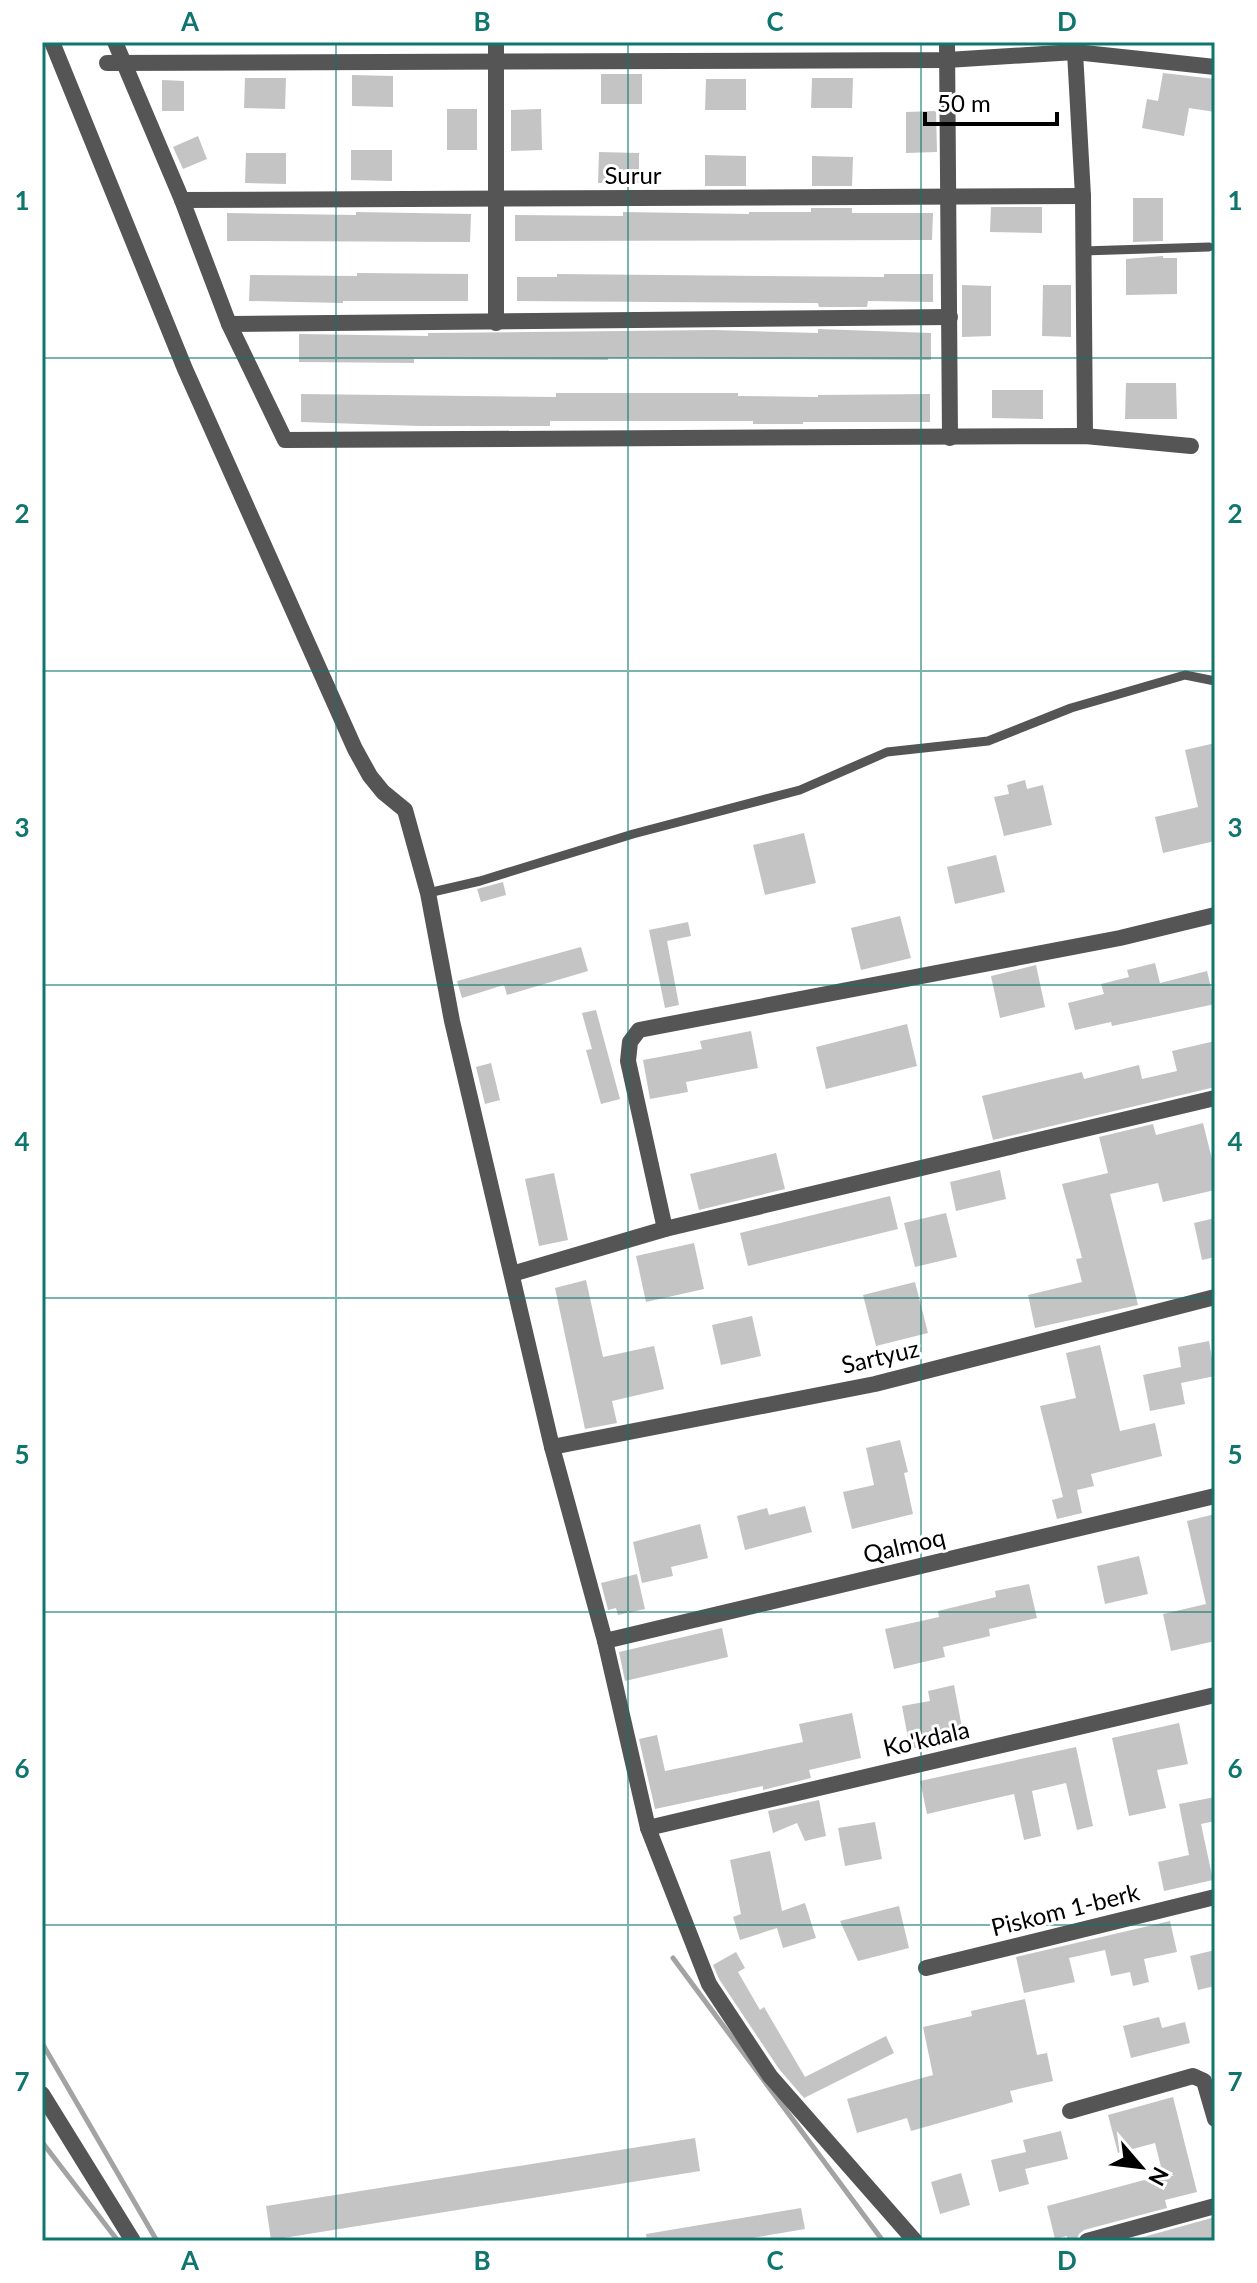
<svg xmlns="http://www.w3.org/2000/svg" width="1257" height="2283" viewBox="0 0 1257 2283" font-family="Lato,sans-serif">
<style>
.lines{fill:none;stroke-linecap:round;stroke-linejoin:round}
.stream{stroke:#a3a3a3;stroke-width:5}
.building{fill:#c4c4c4}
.lane{stroke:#555;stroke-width:9}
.street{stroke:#555;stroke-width:16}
.grid{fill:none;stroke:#0f766e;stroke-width:2;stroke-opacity:0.55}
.labels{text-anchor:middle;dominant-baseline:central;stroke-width:6;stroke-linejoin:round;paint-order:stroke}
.street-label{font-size:24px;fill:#000;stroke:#fff}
.neatline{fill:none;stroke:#0f766e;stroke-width:3}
.grid-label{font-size:26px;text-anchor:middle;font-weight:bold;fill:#0f766e}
</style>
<rect width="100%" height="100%" fill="#fff"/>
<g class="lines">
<g class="stream">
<path d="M673 1958 883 2241"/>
<path d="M42 2043 157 2241"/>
<path d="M42 2142 118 2241"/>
</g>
</g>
<g class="building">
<path d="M1163 73 1215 79V112L1189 108 1184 136 1142 128 1147 99 1158 101Z"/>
<rect x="601" y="74" width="41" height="30"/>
<path d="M352 75 393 76V107L352 106Z"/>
<path d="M245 78H286L285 109 244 108Z"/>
<path d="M812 78H853L852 108H811Z"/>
<path d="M706 79H746V110H705Z"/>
<path d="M162 80 184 81V111H162Z"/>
<rect x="447" y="109" width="30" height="41"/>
<path d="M541 109 542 150 511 151V110Z"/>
<path d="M936 111 937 152 906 153V112Z"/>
<path d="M198 136 207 159 183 169 173 147Z"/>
<path d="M351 150H392V181L351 180Z"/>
<path d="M599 152 639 153V183H598Z"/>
<path d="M246 153H286V184L245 183Z"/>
<path d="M705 155 746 156V186H705Z"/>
<path d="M812 156 853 157 852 186H812Z"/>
<path d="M1133 198H1163V241L1133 242Z"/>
<path d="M991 207H1042V233L990 232Z"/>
<path d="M811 208H852V213H933L932 240 515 241V215L623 216V212L749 214V212H811Z"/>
<path d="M356 212 471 214 470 242 227 241V213L356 215Z"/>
<path d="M1163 256V258H1177V294L1126 295V259Z"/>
<path d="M357 273 468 274V301H343V303L249 301 250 275 357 276Z"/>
<path d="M557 274 884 277V274H933V302L868 301 867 307H819L818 303 517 301V277H557Z"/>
<path d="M962 285 991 286V336L962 337Z"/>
<path d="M1043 285H1071V337L1042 336Z"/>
<path d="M818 329 931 333V360L608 358V360L414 359V363L299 362V334L428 336V333L714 330 818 333Z"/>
<path d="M1126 383H1176L1177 419H1125Z"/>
<path d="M992 390H1043V419L992 418Z"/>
<path d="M556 393H738V396L818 397V395L930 394V422H803V424H753V421H550V426H420L301 422V394L556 397Z"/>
<path d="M1215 743V841L1163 853 1155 817 1198 807 1185 750Z"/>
<path d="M1025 780 1027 789 1043 785 1052 825 1004 836 994 797 1009 794 1007 785Z"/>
<path d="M804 833 816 883 765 895 753 845Z"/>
<path d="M996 855 1005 892 955 904 947 867Z"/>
<path d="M503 882 506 895 481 902 477 889Z"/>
<path d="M900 916 911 958 861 970 851 928Z"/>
<path d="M688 922 691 936 667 941 679 1005 665 1008 649 930Z"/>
<path d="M581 947 588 971 507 995 504 985 462 998 457 981Z"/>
<path d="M1155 963 1160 983 1207 971 1215 1004 1112 1026 1111 1022 1075 1030 1068 1003 1104 994 1101 984 1129 977 1127 970Z"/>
<path d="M1036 965 1045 1007 1000 1018 991 976Z"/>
<path d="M596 1010 620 1099 601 1104 586 1050 592 1049 582 1013Z"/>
<path d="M907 1024 917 1066 826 1089 816 1047Z"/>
<path d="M751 1031 758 1068 686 1082 688 1092 650 1099 643 1060 702 1049 700 1041Z"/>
<path d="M1215 1041V1087L993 1140 982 1096 1082 1072 1084 1079 1139 1065 1142 1079 1177 1071 1172 1051Z"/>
<path d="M491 1063 500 1100 485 1104 476 1067Z"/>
<path d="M1203 1123 1215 1171V1190L1163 1202 1158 1183 1110 1194 1138 1305 1035 1328 1028 1295 1082 1282 1076 1259 1082 1258 1062 1184 1108 1173 1099 1137 1153 1124 1156 1135Z"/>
<path d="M776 1153 785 1189 699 1210 690 1174Z"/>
<path d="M1000 1170 1006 1199 956 1211 950 1182Z"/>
<path d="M554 1173 568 1240 539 1246 525 1179Z"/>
<path d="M890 1196 898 1229 748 1266 740 1233Z"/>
<path d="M946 1213 957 1257 915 1267 904 1223Z"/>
<path d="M1215 1218V1257L1202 1260 1194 1223Z"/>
<path d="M694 1243 704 1289 646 1302 636 1256Z"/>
<path d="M586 1280 603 1357 654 1346 664 1389 612 1401 617 1423 585 1429 555 1288Z"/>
<path d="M915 1282 928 1333 876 1346 863 1295Z"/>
<path d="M752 1316 761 1356 721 1365 712 1325Z"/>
<path d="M1209 1341 1215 1376 1181 1383 1185 1404 1150 1411 1143 1375 1181 1367 1178 1347Z"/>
<path d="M1100 1345 1120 1431 1155 1423 1162 1456 1091 1474 1094 1486 1077 1490 1082 1513 1057 1519 1052 1500 1063 1497 1040 1406 1076 1398 1066 1353Z"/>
<path d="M900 1440 908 1472 904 1473 913 1514 852 1529 843 1492 874 1485 866 1448Z"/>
<path d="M805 1506 812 1532 745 1550 737 1516 767 1508 769 1515Z"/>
<path d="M1215 1514V1641L1171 1651 1163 1614 1206 1604 1187 1521Z"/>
<path d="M700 1524 708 1558 671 1567 673 1576 642 1583 633 1542Z"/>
<path d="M1139 1556 1148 1594 1105 1604 1097 1566Z"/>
<path d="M637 1574 645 1609 618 1615 616 1608 608 1610 601 1583Z"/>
<path d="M1029 1584 1037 1618 989 1629 990 1636 943 1647 945 1657 894 1669 885 1629 939 1617 938 1611 996 1597 995 1591Z"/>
<path d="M722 1628 728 1657 625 1681 619 1652Z"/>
<path d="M954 1685 964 1738 910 1749 902 1706 930 1701 928 1691Z"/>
<path d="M852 1713 861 1758 809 1770 811 1778 763 1790V1786L655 1809 639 1739 657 1735 665 1771 803 1742 799 1724Z"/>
<path d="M1179 1723 1188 1764 1157 1770 1166 1808 1129 1816 1112 1738Z"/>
<path d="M1076 1747 1093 1826 1077 1830 1066 1783 1032 1791 1041 1836 1024 1840 1014 1794 927 1814 920 1781Z"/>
<path d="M1215 1797V1821L1201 1824 1213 1880 1164 1891 1158 1862 1189 1855 1179 1804Z"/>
<path d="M819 1800 826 1836 805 1841 797 1823 773 1833 768 1811Z"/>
<path d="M875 1822 882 1859 845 1866 838 1828Z"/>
<path d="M770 1851 782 1911 805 1903 816 1938 783 1948 777 1928 740 1940 733 1917 741 1914 730 1860Z"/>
<path d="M899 1906 909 1948 858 1961 840 1921Z"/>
<path d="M1170 1921 1177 1952 1144 1959 1149 1982 1133 1986 1130 1972 1111 1976 1105 1950 1069 1958 1075 1982 1024 1993 1016 1957Z"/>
<path d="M1215 1950V1986L1198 1990 1190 1956Z"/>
<path d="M736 1952 745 1968 738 1972 760 2010 764 2007 805 2077 886 2036 894 2053 804 2098 779 2069 719 1979 713 1965Z"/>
<path d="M1025 1999 1037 2055 1047 2053 1053 2081 1010 2091 1013 2102 911 2131 907 2118 857 2133 847 2099 933 2075 923 2027 972 2016 971 2011Z"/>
<path d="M1159 2017 1162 2028 1185 2022 1190 2043 1131 2058 1123 2026Z"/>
<path d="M1173 2097 1197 2192 1165 2200 1167 2208 1084 2230 1079 2234 1076 2241H1067V2236L1055 2239 1047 2206 1163 2175 1155 2143 1118 2153 1108 2115Z"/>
<path d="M1061 2131 1068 2159 1025 2169 1029 2184 999 2192 991 2160 1026 2152 1023 2140Z"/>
<path d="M695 2138 700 2171 271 2240 266 2206Z"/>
<path d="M961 2173 970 2205 940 2214 931 2182Z"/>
<path d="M801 2208 805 2229 735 2241H647L646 2234Z"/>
<path d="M1215 2217V2241H1129Z"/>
</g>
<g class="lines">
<g class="lane">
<path d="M1083 251 1209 247"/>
<path d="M428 893 480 881 633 834 800 790 887 752 988 741 1071 708 1185 675 1215 681"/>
</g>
<g class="street">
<path d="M52 42 185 369 355 749 370 776 383 792 405 810 428 893 452 1021 552 1447 605 1641 648 1828 709 1984 770 2076 915 2241"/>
<path d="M115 42 182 200 229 324 285 440 1085 436 1191 446"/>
<path d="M496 42V323"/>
<path d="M947 42 950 438"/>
<path d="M1075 52 1083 196 1085 436"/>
<path d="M107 63 947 60 1075 52 1215 67"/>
<path d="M182 200 1083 196"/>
<path d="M229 324 950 317"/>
<path d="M665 1229 628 1061 630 1042 639 1030 1120 938 1215 915"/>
<path d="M512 1274 665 1229 1215 1098"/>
<path d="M552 1447 875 1384 1215 1297"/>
<path d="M605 1641 1215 1496"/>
<path d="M648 1828 1215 1695"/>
<path d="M926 1968 1215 1897"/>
<path d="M42 2094 133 2241"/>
<path d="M1070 2111 1193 2076 1204 2081 1215 2119"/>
<path d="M1087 2241 1215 2206"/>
</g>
</g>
<path class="grid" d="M336 42V2241M628 42V2241M921 42V2241M42 358H1215M42 671H1215M42 985H1215M42 1298H1215M42 1612H1215M42 1925H1215"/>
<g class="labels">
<g class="street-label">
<text x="633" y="174">Surur</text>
<text transform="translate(880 1356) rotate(-13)">Sartyuz</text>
<text transform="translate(904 1545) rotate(-13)">Qalmoq</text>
<text transform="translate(926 1738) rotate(-13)">Ko'kdala</text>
<text transform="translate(1065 1909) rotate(-14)">Piskom 1-berk</text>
</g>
</g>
<rect width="1257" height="2283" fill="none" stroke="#ffffff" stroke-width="88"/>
<g transform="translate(1141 2167) rotate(118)" stroke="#ffffff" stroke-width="6" paint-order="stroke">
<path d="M0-6L14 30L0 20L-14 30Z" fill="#000000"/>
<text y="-12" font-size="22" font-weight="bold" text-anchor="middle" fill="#000000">N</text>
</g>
<path d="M925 112v12h132v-12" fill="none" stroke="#000000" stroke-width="4"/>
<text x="937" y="112" font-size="24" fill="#000000" stroke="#ffffff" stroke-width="6" paint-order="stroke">50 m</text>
<rect x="44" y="44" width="1169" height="2195" class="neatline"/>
<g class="grid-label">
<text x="190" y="31">A</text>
<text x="482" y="31">B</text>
<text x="775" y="31">C</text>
<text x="1067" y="31">D</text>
<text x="22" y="210">1</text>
<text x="1235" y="210">1</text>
<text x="22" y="523">2</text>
<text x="1235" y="523">2</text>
<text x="22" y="837">3</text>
<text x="1235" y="837">3</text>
<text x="22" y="1151">4</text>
<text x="1235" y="1151">4</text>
<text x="22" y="1464">5</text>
<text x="1235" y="1464">5</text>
<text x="22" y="1778">6</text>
<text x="1235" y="1778">6</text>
<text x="22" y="2091">7</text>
<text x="1235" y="2091">7</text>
<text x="190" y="2270">A</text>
<text x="482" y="2270">B</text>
<text x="775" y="2270">C</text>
<text x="1067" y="2270">D</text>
</g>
</svg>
